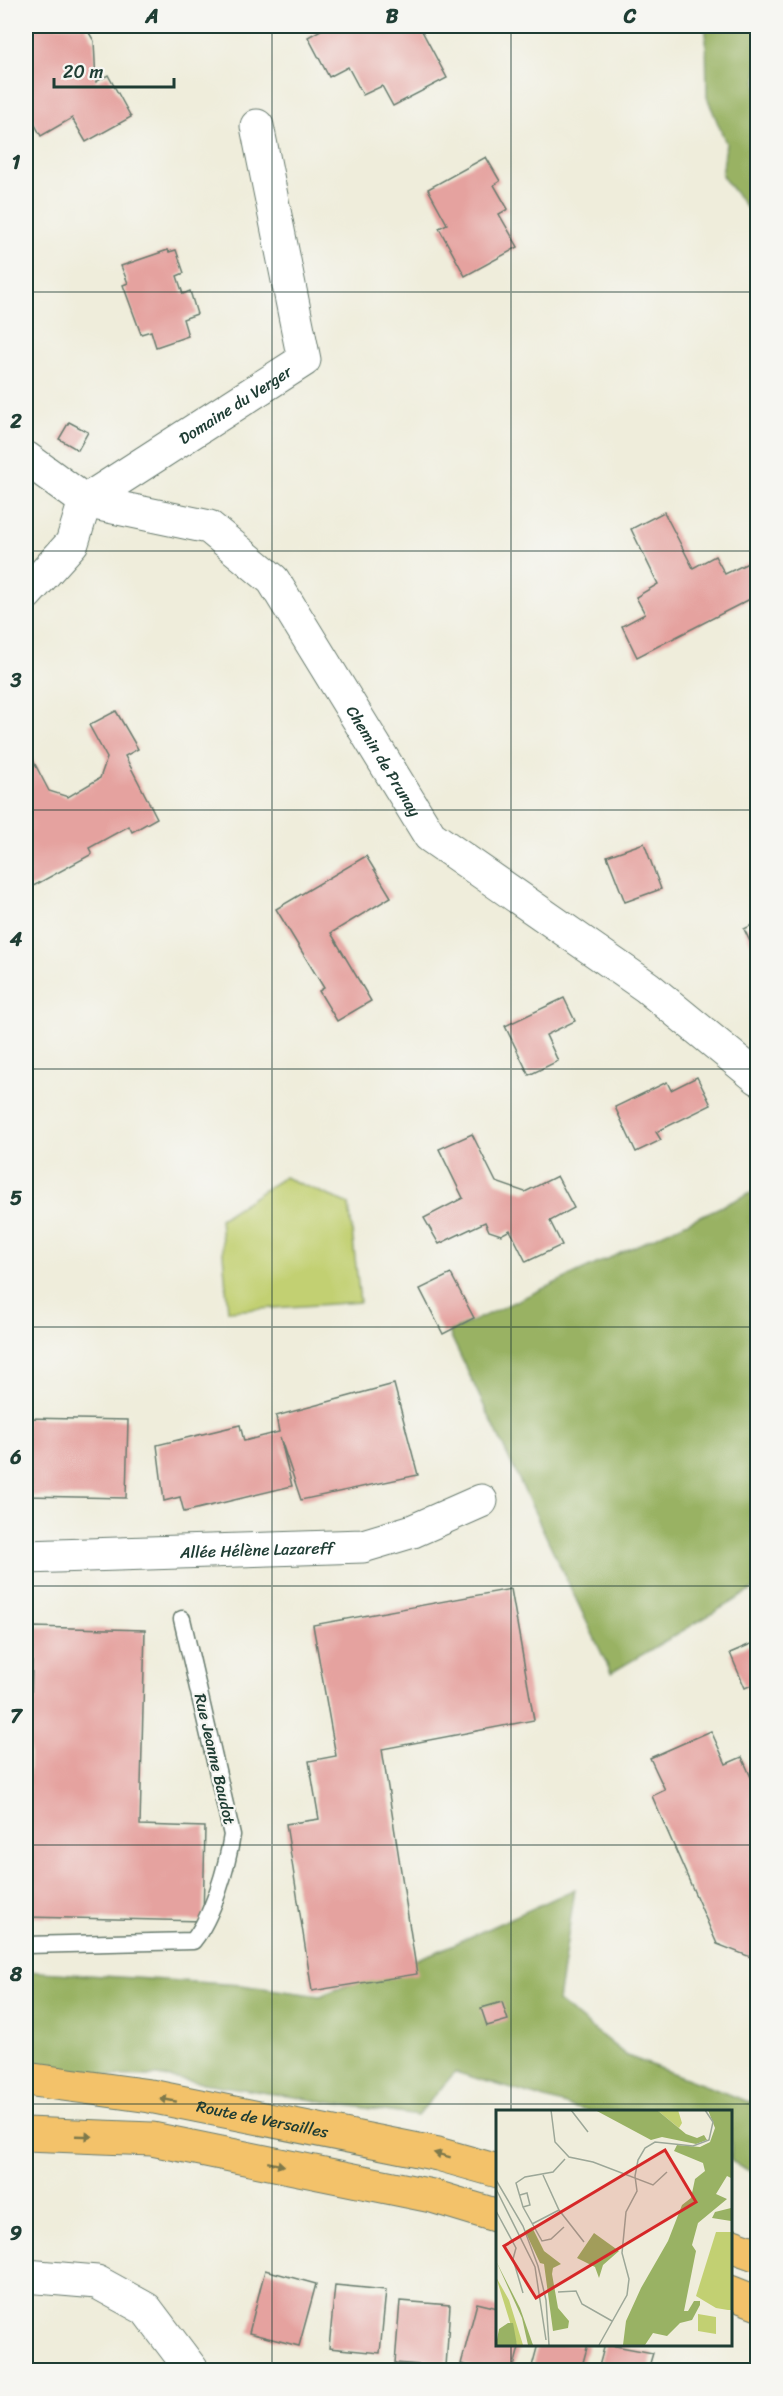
<svg xmlns="http://www.w3.org/2000/svg" width="783" height="2396" viewBox="0 0 783 2396" font-family="Sriracha,sans-serif">
<style>
.green{fill:#c2d072;stroke:#708653;stroke-width:1.5}
.forest{fill:#99b264;stroke:#5c784c;stroke-width:1.5}
.building{fill:#e5a29f}
.lines{fill:none;stroke-linecap:round;stroke-linejoin:round}
.service-casing{stroke:#687b6e;stroke-width:19}
.minor-casing{stroke:#687b6e;stroke-width:35}
.primary-casing{stroke:#687b6e;stroke-width:35}
.service{stroke:#fff;stroke-width:16}
.minor{stroke:#fff;stroke-width:33}
.primary{stroke:#f3c26a;stroke-width:33}
.oneway{fill:#7e794c}
.grid{fill:none;stroke:#1f3d34;stroke-width:1.5;stroke-opacity:0.55}
.labels{text-anchor:middle;dominant-baseline:central;stroke-width:4.5;stroke-linejoin:round;paint-order:stroke}
.street-label{font-size:16px;fill:#1f3d34;stroke:#f6f6f2}
.inset-road{fill:none;stroke:#9ca798;stroke-width:1.5}
.view{fill:#d62828;fill-opacity:0.15;stroke:#d62828;stroke-width:3}
.inset-edge{fill:none;stroke:#1f3d34;stroke-width:3}
.neatline{fill:none;stroke:#1f3d34;stroke-width:2}
.grid-label{font-size:20px;text-anchor:middle;font-weight:bold;fill:#1f3d34}
</style>
<rect width="100%" height="100%" fill="#f6f6f2"/>
<filter id="ink" filterUnits="userSpaceOnUse"><feTurbulence type="fractalNoise" baseFrequency=".0167" numOctaves="2"/><feDisplacementMap in="SourceGraphic" scale="12" xChannelSelector="R" yChannelSelector="G"/><feConvolveMatrix kernelMatrix="1 2 1 2 8 2 1 2 1" color-interpolation-filters="sRGB"/></filter>
<filter id="wash" filterUnits="userSpaceOnUse"><feTurbulence type="fractalNoise" baseFrequency=".008" numOctaves="4" result="noise"/><feDisplacementMap in="SourceGraphic" scale="24" xChannelSelector="R" yChannelSelector="G"/><feGaussianBlur stdDeviation="1.35" result="paint"/><feColorMatrix in="noise" values="0 0 0 0 0 0 0 0 0 0 0 0 0 0 0 0 0 1.4 0 .05"/><feComposite in="paint" operator="in"/></filter>
<g filter="url(#wash)">
<rect width="100%" height="100%" fill="#efeddb"/>
<path class="green" d="M284 1177 349 1204 360 1302 228 1311 220 1219Z"/>
<g class="forest">
<path d="M700 26H757V221L722 176 726 143 707 97 706 31Z"/>
<path d="M757 1190V1587L611 1673 449 1332Z"/>
<path d="M575 1889 558 2001 627 2056 757 2105V2175L731 2161 730 2111H586L455 2072 417 2116 157 2076 26 2075V1971L241 1985 320 1996 441 1950Z"/>
</g>
<g id="blocks">
<g class="building">
<path d="M26 26H85L94 41 96 82 108 75 131 117 86 142 72 118 41 136 26 108Z"/>
<path d="M328 26H428L421 29 447 78 393 106 382 86 363 95 348 67 329 77 308 37Z"/>
<path d="M486 157 500 181 494 185 508 209 499 214 518 247 465 276 439 228 447 224 428 189Z"/>
<path d="M168 250 169 252 176 250 184 273 177 276 183 294 190 291 197 314 183 319 188 336 156 347 151 331 141 334 123 285 128 283 121 266Z"/>
<path d="M69 422 88 432 78 450 59 439Z"/>
<path d="M664 512 693 568 715 556 725 574 748 563 758 582V595L637 657 622 626 645 614 636 597 658 584 631 529Z"/>
<path d="M116 711 138 749 125 756 157 818 132 832 129 826 89 848 92 854 26 890V747L49 791 68 797 100 778 107 758 89 725Z"/>
<path d="M644 843 661 889 625 902 607 856Z"/>
<path d="M366 856 391 897 331 933 371 1001 337 1021 319 991 324 988 276 909Z"/>
<path d="M758 922V958L744 929Z"/>
<path d="M564 998 575 1021 546 1035 558 1061 529 1075 505 1026Z"/>
<path d="M697 1077 711 1105 656 1132 661 1140 636 1152 615 1107 667 1082 671 1090Z"/>
<path d="M472 1134 496 1182 525 1192 557 1176 574 1208 550 1221 562 1245 526 1262 510 1230 501 1235 489 1231 485 1222 439 1244 424 1218 463 1198 439 1149Z"/>
<path d="M451 1274 474 1318 443 1334 420 1289Z"/>
<path d="M394 1384 418 1475 301 1500 280 1437 292 1486 184 1512 180 1497 164 1501 157 1445 240 1425 244 1441 279 1432 276 1416Z"/>
<path d="M26 1418 128 1420 126 1498 26 1496Z"/>
<path d="M511 1589 534 1720 382 1749 417 1974 312 1991 286 1824 319 1819 309 1761 336 1756 313 1625Z"/>
<path d="M33 1627 145 1630 140 1825 205 1827 203 1921 26 1917V1815H28Z"/>
<path d="M758 1641V1682L745 1688 730 1653Z"/>
<path d="M711 1731 726 1764 742 1757 758 1793V1960L717 1944 652 1796 665 1790 650 1758Z"/>
<path d="M502 2002 508 2020 487 2026 481 2008Z"/>
<path d="M265 2270 316 2284 299 2346 249 2333Z"/>
<path d="M335 2285 386 2290 380 2353 329 2348Z"/>
<path d="M400 2301 450 2305 446 2367 395 2363Z"/>
<path d="M477 2303 498 2308V2344H520L513 2370H484L461 2364Z"/>
<path d="M538 2344H588L581 2370H531Z"/>
<path d="M605 2344 653 2353 648 2370H598Z"/>
</g>
</g>
</g>
<g filter="url(#ink)">
<use href="#blocks" fill-opacity="0" stroke="#687b6e" stroke-width="1.5"/>
<g class="lines">
<g class="service-casing">
<path id="service" d="M26 1945 193 1941C213 1916 227 1867 232 1835L182 1619"/>
</g>
<g class="minor-casing">
<g id="minor">
<path id="s1" d="M26 458 85 501 209 527 273 580 430 836 647 987 758 1078"/>
<path id="s2" d="M26 594 72 543 85 501 304 360 257 126"/>
<path id="s3" d="M26 1557 363 1546 413 1531 481 1501"/>
<path d="M26 2276 97 2282 146 2309 192 2370"/>
</g>
</g>
<g class="primary-casing">
<g id="primary">
<path id="s4" d="M26 2079 150 2096 438 2154 498 2171"/>
<path d="M26 2134 152 2139 432 2196 498 2216"/>
<path d="M730 2245 758 2255"/>
<path d="M730 2292 758 2303"/>
</g>
</g>
<use href="#service" class="service"/>
<use href="#minor" class="minor"/>
<use href="#primary" class="primary"/>
</g>
<defs><path id="oneway-solid" d="M-6-.8H1V-3.2L6.5 0L1 3.2V.8H-6Z" transform="scale(1.5)"/></defs>
<g class="oneway">
<use href="#oneway-solid" transform="translate(168 2100) rotate(-169)"/>
<use href="#oneway-solid" transform="translate(84 2136) rotate(2)"/>
<use href="#oneway-solid" transform="translate(442 2155) rotate(-165)"/>
<use href="#oneway-solid" transform="translate(276 2164) rotate(12)"/>
</g>
</g>
<path class="grid" d="M272 26V2370M511 26V2111M26 292H758M26 551H758M26 810H758M26 1069H758M26 1327H758M26 1586H758M26 1845H758M26 2104H758M511 2344V2370"/>
<g class="labels">
<g class="street-label">
<text stroke="none"><textPath href="#s2" startOffset="291">Domaine du Verger</textPath></text>
<text stroke="none"><textPath href="#s1" startOffset="495">Chemin de Prunay</textPath></text>
<text stroke="none"><textPath href="#s3" startOffset="231">Allée Hélène Lazareff</textPath></text>
<text transform="translate(215 1759) rotate(77)">Rue Jeanne Baudot</text>
<text stroke="none"><textPath href="#s4" startOffset="240">Route de Versailles</textPath></text>
</g>
</g>
<g transform="translate(496 2110)">
<rect width="236" height="236" fill="#efeddb"/>
<path d="M161 0H182L186 13 183 18ZM220 122H235L236 200H232L220 198 200 186ZM0 167 13 190 27 235H21ZM202 204 220 207V224L202 221Z" fill="#c2d072"/>
<path d="M99 0H161L190 24 201 28 208 25 211 30 200 34 166 27 155 30ZM212 0H235V68L231 66 220 84 231 89 202 113 196 135 200 141 188 201H192L198 191H204V195L196 210 184 213 171 226 157 223 149 235H127L130 211 145 178 172 131 186 95 195 88 199 69 209 61 207 53 178 41 181 35 204 37 214 32 219 18ZM235 98V111L216 108 219 102ZM36 117 48 141 65 154 57 158 56 164 62 198 73 211 72 218 57 221 48 154 44 153 29 121ZM98 123 123 141 107 155 103 168 99 157 81 148ZM0 151 24 198 37 235H32L26 208ZM12 213H17L21 235H0L3 219Z" fill="#99b264"/>
<path class="inset-road" d="M55 0 59 32 73 47 97 52 157 75 171 62M75 0 92 22M47 65 63 100 88 132M0 70 27 116 42 156 50 190 53 235M0 79 39 157 50 230M24 85 31 83 34 95 27 97M0 101 20 138 17 149 27 183M36 114 63 100M68 117 55 129 46 131 27 97 20 73 29 67 57 62 69 49M62 182 80 181 86 194 116 211M103 235 131 185 133 169 126 143 130 102 141 81 139 66 142 50 149 38 159 32 197 36 213 30 217 12 209 0"/>
<path class="view" d="M169 40 200 92 40 188 8 136Z"/>
<rect width="236" height="236" class="inset-edge"/>
</g>
<rect width="783" height="2396" fill="none" stroke="#f6f6f2" stroke-width="66"/>
<path d="M54 78v9h120v-9" fill="none" stroke="#1f3d34" stroke-width="3"/>
<text x="63" y="78" font-size="18" fill="#1f3d34" stroke="#f6f6f2" stroke-width="4.5" paint-order="stroke">20 m</text>
<rect x="33" y="33" width="717" height="2330" class="neatline"/>
<g class="grid-label">
<text x="152" y="23">A</text>
<text x="392" y="23">B</text>
<text x="630" y="23">C</text>
<text x="16" y="169">1</text>
<text x="16" y="428">2</text>
<text x="16" y="687">3</text>
<text x="16" y="946">4</text>
<text x="16" y="1205">5</text>
<text x="16" y="1464">6</text>
<text x="16" y="1723">7</text>
<text x="16" y="1981">8</text>
<text x="16" y="2240">9</text>
</g>
</svg>
